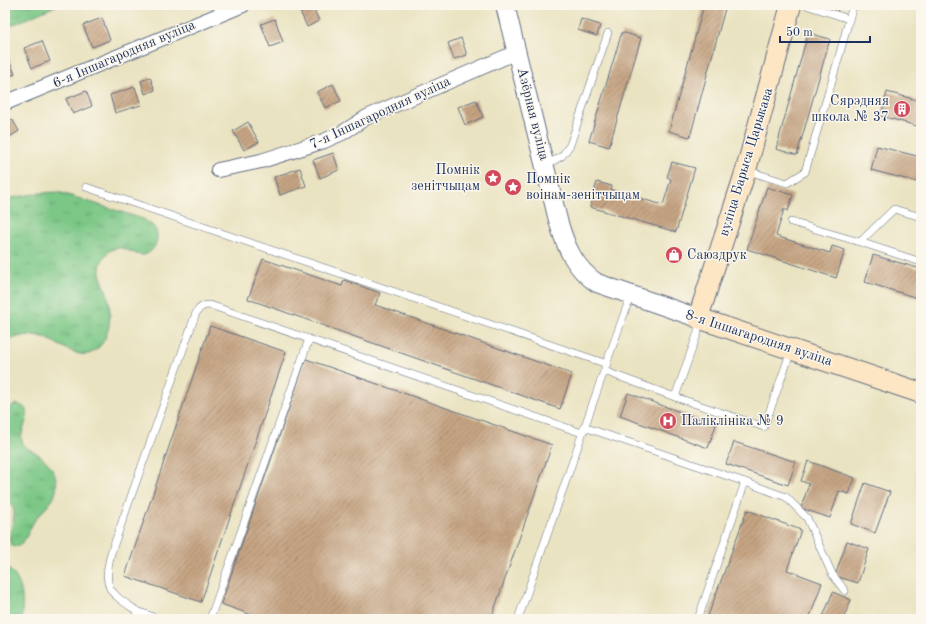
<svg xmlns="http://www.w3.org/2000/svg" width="926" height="624" viewBox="0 0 926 624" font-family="'Old Standard TT',serif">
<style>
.grass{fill:url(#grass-tufts);stroke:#4b7b72}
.building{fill:url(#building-hatch)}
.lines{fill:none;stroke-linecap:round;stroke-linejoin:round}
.service-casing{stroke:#636e81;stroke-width:8}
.minor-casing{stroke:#636e81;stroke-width:16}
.tertiary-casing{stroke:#636e81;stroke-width:20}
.secondary-casing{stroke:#636e81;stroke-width:22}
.service{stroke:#fff;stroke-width:7}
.minor{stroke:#fff;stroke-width:14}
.tertiary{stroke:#fff;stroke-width:18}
.secondary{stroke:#fce6c4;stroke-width:20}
.labels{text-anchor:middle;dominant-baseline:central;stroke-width:3;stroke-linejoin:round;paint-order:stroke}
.street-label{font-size:14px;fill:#1b2f5e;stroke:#fbf7ec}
.poi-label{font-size:14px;fill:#1b2f5e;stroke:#fbf7ec;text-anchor:start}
</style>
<defs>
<pattern id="grass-tufts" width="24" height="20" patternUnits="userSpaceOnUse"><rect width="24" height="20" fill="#7bc786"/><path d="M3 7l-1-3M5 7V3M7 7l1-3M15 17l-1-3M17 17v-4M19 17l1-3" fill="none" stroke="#64a271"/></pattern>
<pattern id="building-hatch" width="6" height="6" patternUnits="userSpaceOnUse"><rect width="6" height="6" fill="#c6a483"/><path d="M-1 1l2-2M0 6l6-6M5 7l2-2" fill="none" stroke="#a0866e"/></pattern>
</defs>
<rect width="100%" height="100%" fill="#fbf7ec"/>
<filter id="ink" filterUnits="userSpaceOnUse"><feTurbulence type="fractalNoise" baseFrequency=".025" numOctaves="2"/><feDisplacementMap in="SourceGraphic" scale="8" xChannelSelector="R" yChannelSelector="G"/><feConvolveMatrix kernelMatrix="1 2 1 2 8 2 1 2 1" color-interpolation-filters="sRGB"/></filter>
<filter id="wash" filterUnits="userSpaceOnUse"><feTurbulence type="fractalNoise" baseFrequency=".012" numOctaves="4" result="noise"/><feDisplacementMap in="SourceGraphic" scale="16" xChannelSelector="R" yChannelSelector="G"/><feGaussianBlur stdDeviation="0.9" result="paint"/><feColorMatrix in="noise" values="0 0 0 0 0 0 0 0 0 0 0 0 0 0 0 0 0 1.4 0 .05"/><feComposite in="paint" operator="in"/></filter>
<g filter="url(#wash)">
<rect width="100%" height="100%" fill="#eae3c1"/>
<g class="grass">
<path d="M5 5H58L5 28Z"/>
<path d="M57 192 65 194 143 219C148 222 154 225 156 231 160 240 153 254 143 255 131 255 123 243 111 250 107 253 104 256 102 261 96 274 105 284 108 296 112 315 111 343 91 353 77 360 55 340 40 336 28 333 16 337 5 342V199L40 193Z"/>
<path d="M17 404C39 410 18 429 22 441 24 447 32 451 38 454 53 465 62 481 53 499 48 507 40 513 35 520 28 530 27 544 14 547 0 540 27 508 5 500V412L12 406Z"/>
<path d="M5 566C24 581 23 596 22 619H5Z"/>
</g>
<g id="blocks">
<g class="building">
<path d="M308 5H312L319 21 307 27 299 9Z"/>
<path d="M704 5H726L690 137 669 131Z"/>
<path d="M817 5H839L837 13Z"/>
<path d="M102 18 110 40 92 47 83 25Z"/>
<path d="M275 19 283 42 270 47 261 24Z"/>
<path d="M581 19 600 25 597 36 578 30Z"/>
<path d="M622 32 641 38 609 147 589 141Z"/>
<path d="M808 33 830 39 797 155 776 149Z"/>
<path d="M461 38 467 55 454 59 448 43Z"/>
<path d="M42 41 50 61 32 68 24 48Z"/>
<path d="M8 58 15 74 5 78V59Z"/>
<path d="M150 77 155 90 145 94 141 81Z"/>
<path d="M333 84 341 101 325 108 317 92Z"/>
<path d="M135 87 141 105 115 113 110 95Z"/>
<path d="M86 91 92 106 73 114 66 99Z"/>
<path d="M887 92 921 101V127L881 116Z"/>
<path d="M476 100 483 117 465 125 458 107Z"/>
<path d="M12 119 19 131 5 140V123Z"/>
<path d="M248 122 259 142 244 150 233 131Z"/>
<path d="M877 146 921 157V183L871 170Z"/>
<path d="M333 153 339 170 320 178 313 160Z"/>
<path d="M672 162 695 168 676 232 590 207 597 182 612 186 611 190 663 205 671 179 667 177Z"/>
<path d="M300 168 306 186 280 195 274 177Z"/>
<path d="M767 187 793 195 788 211 784 209 776 236 830 253 832 246 845 250 836 278 747 249Z"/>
<path d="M676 249 679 258 673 260 670 251Z"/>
<path d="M873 255 921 269V299L865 282Z"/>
<path d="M263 259 342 286 344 280 380 293 375 305 572 374 560 409 248 299Z"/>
<path d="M210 326 286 352 201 602 125 576Z"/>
<path d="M306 359 552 445 491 619H263L221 604Z"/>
<path d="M628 393 716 425 708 448 620 416Z"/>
<path d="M734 442 796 462 788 485 726 464Z"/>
<path d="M808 461 855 478 849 494 839 491 830 518 801 508 809 484 801 481Z"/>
<path d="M865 483 890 492 875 533 851 524Z"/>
<path d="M747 510 801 530 787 570 822 583 809 619H717L708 616Z"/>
<path d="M847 541 869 549 858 583 835 576Z"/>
<path d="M833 592 851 600 843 619H822Z"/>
</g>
</g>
</g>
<g filter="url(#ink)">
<use href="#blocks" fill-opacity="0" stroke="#636e81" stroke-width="1"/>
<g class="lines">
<g class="service-casing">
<g id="service">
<path d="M806 5 849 19"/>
<path d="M546 165 562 156 570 145 608 33"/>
<path d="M748 171 787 183 805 172 838 60 853 5"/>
<path d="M86 187 607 364"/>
<path d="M791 222 860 242 894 209 921 217"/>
<path d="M860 242 921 262"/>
<path d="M605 367 631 295"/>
<path d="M675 397 698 332V320"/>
<path d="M584 427 745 482 698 619"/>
<path d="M745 482 786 497 807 518 832 574 845 591"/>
<path d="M137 611 159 619"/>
<path d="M135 619 137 611C109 592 102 589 111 553L196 313C200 307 203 305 210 305L582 433"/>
<path d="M210 619 309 339"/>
<path d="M518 619 604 371 675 397 764 427 791 351"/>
</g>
</g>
<g class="minor-casing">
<g id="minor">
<path d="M5 103 243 5"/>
<path d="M218 170 261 161 324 141 342 133 367 117 517 52"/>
</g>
</g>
<g class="tertiary-casing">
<path id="tertiary" d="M505 5 558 220C565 245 574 268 597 283L698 318"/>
</g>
<g class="secondary-casing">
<path id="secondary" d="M791 5 746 170 698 318 921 393"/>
</g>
<use href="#service" class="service"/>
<use href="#minor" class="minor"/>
<use href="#tertiary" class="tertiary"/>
<use href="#secondary" class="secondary"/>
</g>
</g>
<defs>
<g id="building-disc" transform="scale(0.9)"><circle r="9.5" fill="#d1495b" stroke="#fbf7ec"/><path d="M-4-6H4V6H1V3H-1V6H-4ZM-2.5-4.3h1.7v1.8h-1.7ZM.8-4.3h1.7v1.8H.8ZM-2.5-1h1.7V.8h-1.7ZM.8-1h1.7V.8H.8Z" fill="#fff"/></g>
<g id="sight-disc" transform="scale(0.9)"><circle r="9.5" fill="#d1495b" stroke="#fbf7ec"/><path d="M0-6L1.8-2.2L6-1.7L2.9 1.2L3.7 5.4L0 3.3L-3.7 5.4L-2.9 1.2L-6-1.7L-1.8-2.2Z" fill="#fff"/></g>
<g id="shop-disc" transform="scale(0.9)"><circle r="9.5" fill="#d1495b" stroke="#fbf7ec"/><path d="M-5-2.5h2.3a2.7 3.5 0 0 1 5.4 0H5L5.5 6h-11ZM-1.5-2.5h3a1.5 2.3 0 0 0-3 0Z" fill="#fff"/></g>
<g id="hospital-disc" transform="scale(0.9)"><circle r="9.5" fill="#d1495b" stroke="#fbf7ec"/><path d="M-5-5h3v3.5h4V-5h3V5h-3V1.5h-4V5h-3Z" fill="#fff"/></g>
</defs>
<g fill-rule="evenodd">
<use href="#building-disc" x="902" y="109"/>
<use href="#sight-disc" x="493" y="178"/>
<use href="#sight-disc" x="513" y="187"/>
<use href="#shop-disc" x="674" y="255"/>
<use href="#hospital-disc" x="668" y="421"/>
</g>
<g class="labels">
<g class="street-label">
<text transform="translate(124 54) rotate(-23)">6-я Іншагародняя вуліца</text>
<text transform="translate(380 113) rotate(-25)">7-я Іншагародняя вуліца</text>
<text transform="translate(533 114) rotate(76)">Азёрная вуліца</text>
<text transform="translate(746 162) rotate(-73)">вуліца Барыса Царыкава</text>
<text transform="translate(759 338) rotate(18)">8-я Іншагародняя вуліца</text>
</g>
<g class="poi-label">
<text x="889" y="101" text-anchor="end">Сярэдняя<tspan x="889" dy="16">школа № 37</tspan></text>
<text x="480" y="170" text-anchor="end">Помнік<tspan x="480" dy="16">зенітчыцам</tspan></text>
<text x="526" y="179">Помнік<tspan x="526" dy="16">воінам-зенітчыцам</tspan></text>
<text x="687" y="255">Саюздрук</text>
<text x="681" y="421">Паліклініка № 9</text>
</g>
</g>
<rect width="926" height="624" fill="none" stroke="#fbf7ec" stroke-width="20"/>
<path d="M780 36v6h90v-6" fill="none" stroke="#1b2f5e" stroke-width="2"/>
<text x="786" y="36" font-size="12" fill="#1b2f5e" stroke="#fbf7ec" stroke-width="3" paint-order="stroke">50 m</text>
</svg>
